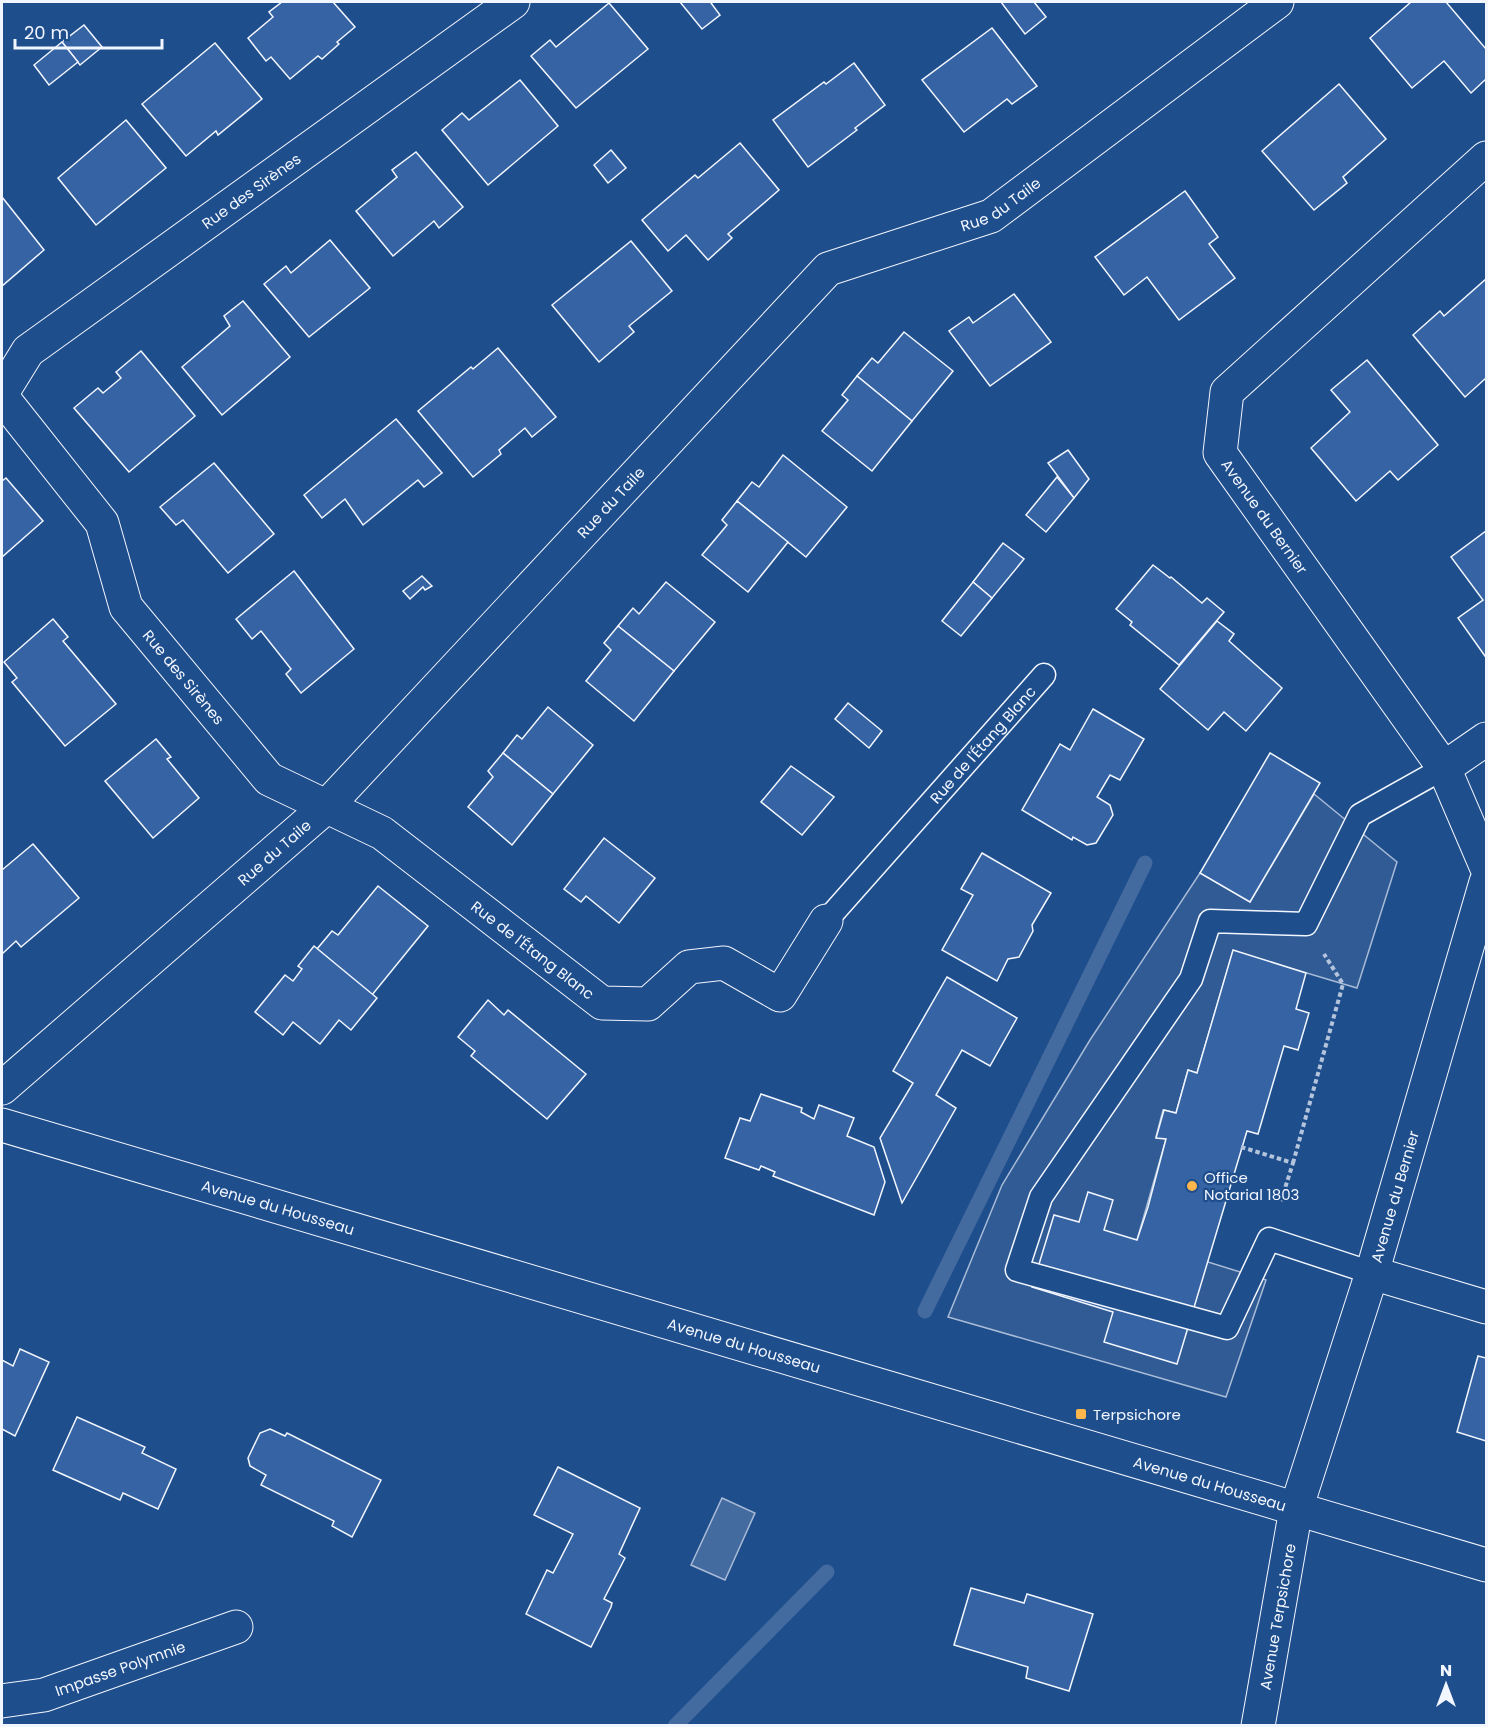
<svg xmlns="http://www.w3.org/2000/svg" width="1488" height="1727" viewBox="0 0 1488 1727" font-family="Poppins,sans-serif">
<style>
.built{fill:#305b95;stroke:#a8bbd7;stroke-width:1.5}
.water{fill:#446ba0;stroke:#a8bbd7;stroke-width:1.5}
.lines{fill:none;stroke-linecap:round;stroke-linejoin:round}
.stream{stroke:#446ba0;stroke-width:15}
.building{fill:#3563a3;stroke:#f2f6ff;stroke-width:1.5}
.service-casing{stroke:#f2f6ff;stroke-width:25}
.minor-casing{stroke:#f2f6ff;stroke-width:35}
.path{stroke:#b3c4dc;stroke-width:4;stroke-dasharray:4.5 3;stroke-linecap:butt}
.service{stroke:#1f4e8c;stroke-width:22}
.minor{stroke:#1f4e8c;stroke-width:33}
.poi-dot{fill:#ffb74d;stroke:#1f4e8c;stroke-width:2}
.labels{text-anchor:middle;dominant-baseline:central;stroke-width:4.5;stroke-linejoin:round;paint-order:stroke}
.street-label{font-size:15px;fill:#f2f6ff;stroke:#1f4e8c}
.poi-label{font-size:15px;fill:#f2f6ff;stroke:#1f4e8c;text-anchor:start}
</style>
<rect width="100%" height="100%" fill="#1f4e8c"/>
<path class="built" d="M1314 794 1397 862 1357 988 1233 951 1197 1073 1188 1070 1176 1113 1163 1110 1156 1137 1166 1139 1137 1240 1266 1280 1226 1397 948 1317 1002 1185 1090 1040 1200 873 1250 902Z"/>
<path class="water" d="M722 1498 755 1513 725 1580 691 1565Z"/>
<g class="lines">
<g class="stream">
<path d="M925 1311 1145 863"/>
<path d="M675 1726 827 1572"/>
</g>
</g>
<g class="building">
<path d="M282 2H333L355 27 337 42 339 44 322 59 318 56 290 79 271 57 266 61 248 38 273 17 269 12Z"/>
<path d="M680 2H713L711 3 720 15 702 29Z"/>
<path d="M1001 2H1034L1046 17 1025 34Z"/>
<path d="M1411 2H1446L1486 49V79L1471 93 1444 61 1412 88 1370 38Z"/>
<path d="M609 3 648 49 576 108 531 56 550 40 556 47Z"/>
<path d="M84 25 102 47 80 65 62 42Z"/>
<path d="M992 28 1037 86 1012 104 1007 99 964 132 922 80Z"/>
<path d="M62 42 78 62 49 85 34 65Z"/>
<path d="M215 43 262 99 218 135 216 131 186 156 142 104Z"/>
<path d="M854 63 885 105 855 128 857 130 808 167 773 120 824 82 826 84Z"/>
<path d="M520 80 558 126 488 185 442 130 462 113 469 120Z"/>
<path d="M1339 84 1386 139 1343 177 1347 183 1314 210 1262 151Z"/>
<path d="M126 120 166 168 96 225 58 178Z"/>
<path d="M740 143 779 190 728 234 732 238 708 260 686 235 668 251 642 220 695 175 698 178Z"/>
<path d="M611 150 626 168 608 183 594 165Z"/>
<path d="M416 152 463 207 439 228 434 221 393 256 356 211 397 177 392 170Z"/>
<path d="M1185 191 1218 237 1209 244 1235 278 1179 320 1147 277 1124 295 1095 257Z"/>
<path d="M2 197 44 250 2 286Z"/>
<path d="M330 240 370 288 309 337 264 284 286 266 291 273Z"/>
<path d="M631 241 672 291 629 326 634 332 599 362 552 305Z"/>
<path d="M1486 279V378L1465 397 1413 335 1440 311 1444 316Z"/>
<path d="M1014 294 1051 342 990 386 949 331 969 317 973 323Z"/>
<path d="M243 301 290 357 222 415 182 367 230 326 224 316Z"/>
<path d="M904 332 953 371 912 421 857 376 872 358 878 363Z"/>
<path d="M498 348 556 417 532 437 525 428 499 450 501 454 473 477 418 411 471 367 473 369Z"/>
<path d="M141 351 195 416 129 472 74 408 98 388 103 393 121 378 116 372Z"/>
<path d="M1367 360 1438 445 1398 480 1390 471 1356 501 1311 448 1350 412 1331 390Z"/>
<path d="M857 376 912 421 872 471 822 431 848 400 842 395Z"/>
<path d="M396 419 442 473 424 487 418 480 363 525 345 499 322 518 304 495Z"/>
<path d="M1068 450 1089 479 1074 498 1048 463Z"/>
<path d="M783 455 847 507 806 557 737 501 752 482 759 487Z"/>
<path d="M214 463 274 534 228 573 183 520 176 525 160 507Z"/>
<path d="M1057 477 1074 498 1046 532 1026 515Z"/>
<path d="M6 478 43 521 2 557V481Z"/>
<path d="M737 501 788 542 748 592 702 555 727 525 722 520Z"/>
<path d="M1486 531V655L1485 656 1458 618 1483 600 1451 557Z"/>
<path d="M1003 543 1024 559 992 598 973 582Z"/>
<path d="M1153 565 1170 578 1171 577 1202 603 1207 598 1224 612 1179 665 1130 625 1132 622 1116 609Z"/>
<path d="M294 571 354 649 301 693 286 674 291 669 261 631 252 639 236 619Z"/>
<path d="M422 576 432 586 425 590 423 587 410 599 403 591Z"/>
<path d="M666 582 715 622 674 671 618 626 633 608 639 614Z"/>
<path d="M973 582 992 598 961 636 942 621Z"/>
<path d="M53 619 68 637 63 641 116 704 65 746 12 682 17 678 4 662Z"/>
<path d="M1217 621 1234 634 1229 641 1282 688 1246 731 1224 712 1208 730 1160 689Z"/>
<path d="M618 626 674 671 634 721 586 681 611 650 604 643Z"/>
<path d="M848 703 882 731 869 748 835 719Z"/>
<path d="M548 707 593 745 553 794 503 753 517 735 522 739Z"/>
<path d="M1093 709 1144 739 1120 780 1110 775 1097 797 1110 805 1113 815 1096 843 1087 845 1073 837 1072 840 1022 810 1060 744 1070 750Z"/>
<path d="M156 739 171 757 167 759 199 798 153 838 105 781Z"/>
<path d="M503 753 553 794 512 845 468 807 493 777 488 771Z"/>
<path d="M1270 753 1320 783 1250 902 1200 873Z"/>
<path d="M791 766 834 797 802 835 761 802Z"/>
<path d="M604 838 655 878 619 923 586 896 581 902 564 889Z"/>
<path d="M33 844 79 898 21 947 16 941 2 954V870Z"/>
<path d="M982 853 1051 893 1032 925 1033 931 1019 957 1008 959 997 981 942 950 973 895 961 889Z"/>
<path d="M378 886 428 926 372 995 317 949 332 931 338 935Z"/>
<path d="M314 946 377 998 351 1030 339 1020 320 1044 293 1022 283 1035 255 1012 285 975 293 981 302 969 298 966Z"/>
<path d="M1233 950 1306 973 1296 1009 1309 1013 1298 1050 1284 1046 1258 1134 1247 1131 1177 1364 1104 1342 1113 1312 1032 1287 1054 1215 1079 1222 1088 1192 1113 1200 1104 1230 1137 1240 1148 1207 1166 1139 1156 1138 1164 1110 1176 1113 1188 1070 1197 1073Z"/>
<path d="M947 977 1017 1018 990 1066 962 1050 936 1095 956 1108 902 1203 880 1138 913 1083 893 1071Z"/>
<path d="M488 1000 504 1015 508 1010 586 1074 547 1119 471 1056 475 1051 458 1037Z"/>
<path d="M761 1094 802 1108 801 1112 814 1119 819 1105 854 1118 847 1136 874 1147 885 1182 874 1215 773 1176 775 1172 761 1166 759 1170 725 1158 740 1118 750 1121Z"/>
<path d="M20 1349 49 1362 15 1436 2 1429V1360L13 1366Z"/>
<path d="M1478 1356 1486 1358V1441L1457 1432Z"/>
<path d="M77 1417 145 1447 142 1453 176 1469 158 1509 123 1493 120 1500 53 1470Z"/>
<path d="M270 1429 285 1436 287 1433 381 1480 352 1537 332 1526 334 1521 261 1485 266 1475 250 1466 248 1458 260 1433Z"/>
<path d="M558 1467 640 1508 619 1554 625 1558 604 1599 612 1603 611 1607 591 1647 526 1614 547 1570 553 1573 573 1534 534 1515Z"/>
<path d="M971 1588 1024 1603 1027 1594 1093 1614 1069 1691 1026 1678 1028 1667 954 1645Z"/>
</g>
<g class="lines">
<g class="service-casing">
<g id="service">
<path id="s1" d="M826 921 1044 675"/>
<path d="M1372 1273 1269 1239 1227 1328 1017 1270 1041 1197 1191 979 1210 921 1306 924 1360 815 1444 768"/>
</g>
</g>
<g class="minor-casing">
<g id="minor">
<path id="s2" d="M1486 158 1227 392 1220 453 1444 768 1486 866"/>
<path id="s3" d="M2 393 28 351 513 2"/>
<path id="s4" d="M2 397 102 523 126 607 269 779 382 833 602 1003 648 1004 689 967 724 963 780 995 826 921"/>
<path d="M1444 768 1486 739"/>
<path id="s5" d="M2 1088 326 807 828 269 991 216 1277 2"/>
<path id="s6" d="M2 1125 1486 1565"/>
<path d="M1372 1273 1486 1307"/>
<path id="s7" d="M2 1701 44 1695 236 1627"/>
<path id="s8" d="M1258 1726 1296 1509 1372 1273 1486 882"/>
</g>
</g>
<g class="path">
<path d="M1241 1147 1293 1163 1280 1204"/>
<path d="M1293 1163 1343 984 1324 954"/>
</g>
<use href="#service" class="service"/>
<use href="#minor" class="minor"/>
</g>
<g class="poi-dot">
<circle cx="1192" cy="1186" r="6"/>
<rect x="1075" y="1408" width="12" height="12" rx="3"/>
</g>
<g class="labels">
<g class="street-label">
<text stroke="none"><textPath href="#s3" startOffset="324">Rue des Sirènes</textPath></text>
<text stroke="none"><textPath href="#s5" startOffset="1350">Rue du Taile</textPath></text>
<text stroke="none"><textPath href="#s5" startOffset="846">Rue du Taile</textPath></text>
<text stroke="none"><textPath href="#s2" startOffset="488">Avenue du Bernier</textPath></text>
<text stroke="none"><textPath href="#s4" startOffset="339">Rue des Sirènes</textPath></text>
<text stroke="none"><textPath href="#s1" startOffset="236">Rue de l'Étang Blanc</textPath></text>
<text stroke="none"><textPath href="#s5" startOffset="360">Rue du Taile</textPath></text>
<text stroke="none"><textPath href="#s4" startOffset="788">Rue de l'Étang Blanc</textPath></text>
<text stroke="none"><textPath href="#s8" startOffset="548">Avenue du Bernier</textPath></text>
<text stroke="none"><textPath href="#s6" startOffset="288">Avenue du Housseau</textPath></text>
<text stroke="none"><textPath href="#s6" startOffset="774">Avenue du Housseau</textPath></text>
<text stroke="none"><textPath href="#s6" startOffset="1260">Avenue du Housseau</textPath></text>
<text stroke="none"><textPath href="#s8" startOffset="111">Avenue Terpsichore</textPath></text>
<text stroke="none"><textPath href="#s7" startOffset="123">Impasse Polymnie</textPath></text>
</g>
<g class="poi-label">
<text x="1204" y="1177">Office<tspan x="1204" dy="17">Notarial 1803</tspan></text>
<text x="1093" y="1414">Terpsichore</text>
</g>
</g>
<rect width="1488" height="1727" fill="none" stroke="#f2f6ff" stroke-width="6"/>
<g transform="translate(1446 1685)" stroke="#1f4e8c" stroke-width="4.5" paint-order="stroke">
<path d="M0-4.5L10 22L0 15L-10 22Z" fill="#f2f6ff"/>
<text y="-9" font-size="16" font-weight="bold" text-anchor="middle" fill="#f2f6ff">N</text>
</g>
<path d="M15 39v9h147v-9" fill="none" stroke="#f2f6ff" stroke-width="3"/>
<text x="24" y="39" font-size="18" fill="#f2f6ff" stroke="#1f4e8c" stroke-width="4.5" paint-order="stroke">20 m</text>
</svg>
